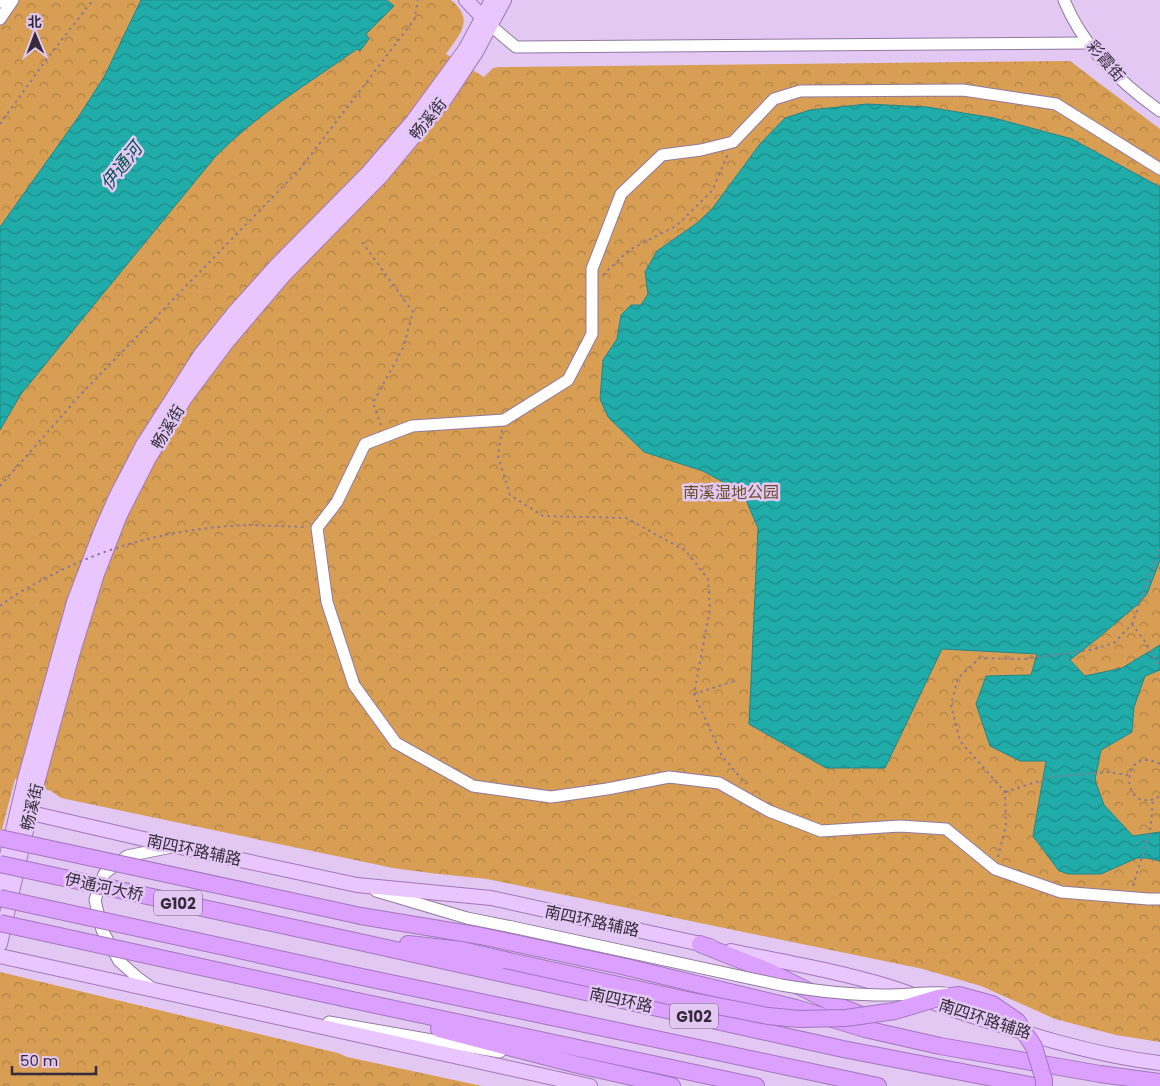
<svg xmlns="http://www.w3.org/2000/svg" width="1160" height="1086" viewBox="0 0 1160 1086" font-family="Poppins,'Noto Sans SC',sans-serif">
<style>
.forest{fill:url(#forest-crowns)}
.water{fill:url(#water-waves);stroke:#268588}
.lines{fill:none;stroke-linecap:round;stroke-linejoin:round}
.minor-casing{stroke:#90789f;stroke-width:13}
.major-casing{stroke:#a277bb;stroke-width:16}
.highway-casing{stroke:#a277bb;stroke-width:18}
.path{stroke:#8b7997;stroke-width:2;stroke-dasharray:2.5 4;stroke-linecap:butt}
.minor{stroke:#fff;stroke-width:11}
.major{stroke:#eac6ff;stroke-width:14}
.highway{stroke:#dca0ff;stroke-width:16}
.minor-bridge-casing{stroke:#90789f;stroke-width:13;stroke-linecap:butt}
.highway-bridge-casing{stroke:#a277bb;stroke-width:18;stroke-linecap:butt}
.path-bridge{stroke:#8b7997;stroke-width:2;stroke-dasharray:2.5 4;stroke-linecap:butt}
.minor-bridge{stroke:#fff;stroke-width:11}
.highway-bridge{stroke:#dca0ff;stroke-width:16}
.labels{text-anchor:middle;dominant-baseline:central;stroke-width:5;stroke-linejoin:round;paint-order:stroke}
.shield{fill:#e2c8f2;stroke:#695a73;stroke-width:1}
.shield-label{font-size:15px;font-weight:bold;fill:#352b3c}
.street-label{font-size:16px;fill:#352b3c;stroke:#e2c8f2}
.park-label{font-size:16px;fill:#6c4f28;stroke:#e2c8f2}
.water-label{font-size:18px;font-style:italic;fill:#045351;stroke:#e2c8f2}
</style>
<defs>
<pattern id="forest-crowns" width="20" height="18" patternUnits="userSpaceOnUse" patternTransform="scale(1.25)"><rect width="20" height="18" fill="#d89f54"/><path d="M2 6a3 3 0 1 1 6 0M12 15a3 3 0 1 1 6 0" fill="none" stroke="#b08247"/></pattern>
<pattern id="water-waves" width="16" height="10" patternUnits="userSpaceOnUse" patternTransform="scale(1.25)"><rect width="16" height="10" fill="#20aca9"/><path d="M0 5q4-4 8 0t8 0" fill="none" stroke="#1d8c8b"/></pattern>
</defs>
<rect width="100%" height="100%" fill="#e2c8f2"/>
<g class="forest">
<path d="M0 0H451C475 20 460 34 446 54L484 77 493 68 500 67 1070 61 1160 129V1042L1116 1035 1055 1019 981 986 923 969 487 879 430 873 393 868 61 798 51 791 15 779 0 837Z"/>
<path d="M0 972 338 1053 347 1057 482 1086H0Z"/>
</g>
<g class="water">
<path d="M141 0H387L394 6 366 34 369 39 360 51 357 49C309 83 257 114 215 157L21 394 0 430V227L79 116 104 77Z"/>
<path d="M867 104 927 107 994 118 1072 139 1160 187V560L1147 594 1137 605 1098 638 1070 660 1085 676 1122 668 1160 645V670L1145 676 1134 707 1132 732 1101 750 1095 780 1104 805 1133 836 1160 832V861L1146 858H1137L1101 874H1069L1059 871 1033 836 1046 761H1020L990 746 976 704 986 676 1031 675 1037 654 942 649 885 768H826L749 724 758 528 743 493 703 471 644 452 608 417 600 399 603 360 617 339 621 315 631 305H641L648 294 645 272 657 251 697 223 712 209 760 144 785 118 810 110Z"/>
</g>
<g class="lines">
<g class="minor-casing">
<g id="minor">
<path d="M1064 0C1083 47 1119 82 1160 111"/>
<path d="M0 2 1 0"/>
<path d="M0 19 13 0"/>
<path d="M490 25 516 47 1088 43"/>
<path d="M1160 169 1056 104 963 90 800 91 774 99 733 142 701 150 662 155 621 194 592 269V334L568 380 504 420 412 426 365 444 337 502 317 528 327 602 354 685 396 743 473 786 551 797 607 789 669 777 719 783 769 811 821 831 900 826 946 829 995 869 1061 892 1148 899H1160"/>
<path d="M376 891 467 918 512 927"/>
<path d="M152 988 138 978 119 961 102 930 95 900 104 874 127 856 172 847"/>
<path d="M329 1022 500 1052"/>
</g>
</g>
<g class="major-casing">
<g id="major">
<path d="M466 0 488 23"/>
<path d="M18 810 148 840 357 885 491 898 710 946"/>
<path d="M0 885 25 779 74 602 102 529 117 495 143 445 201 354 233 314 277 265 366 175 413 121 465 50 492 0"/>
<path d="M0 944 37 783 72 655 97 574 120 515 148 460 185 398 227 342 284 275 382 175 445 99 476 52 504 0"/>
<path d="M731 951C784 962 838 971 890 987 912 994 933 1003 954 1010 1021 1032 1090 1055 1160 1063"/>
<path d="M0 956C197 999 393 1043 590 1086"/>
</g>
</g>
<g class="highway-casing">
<g id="highway">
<path d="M361 916 481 936 626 967 796 1008 865 1029 940 1046 1100 1074 1160 1082"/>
<path d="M355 941 843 1049 1034 1086"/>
<path d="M408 944 462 950 505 960"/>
<path d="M700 944 768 971 841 1007 869 1018"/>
<path d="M348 974 878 1086"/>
<path d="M343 998 756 1086"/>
<path d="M439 1029 574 1064 672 1086"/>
</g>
</g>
<g class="path">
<path d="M0 124 49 56 93 0"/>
<path d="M362 242 413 312 403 348 373 403 381 425"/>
<path d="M603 275 629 250 676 226 712 191 728 154"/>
<path d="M502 430 498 456 510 495 543 516 626 518 686 551 708 579 710 609 694 694 722 756 746 784"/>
<path d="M0 486 83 392 300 169 414 20 418 0"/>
<path d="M249 525 306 527"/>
<path d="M1132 624 1147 644 1160 668"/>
<path d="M694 694 737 680"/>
<path d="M1160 764C1118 742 1120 819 1160 796"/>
<path d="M1005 792 1051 777 1107 772 1128 775"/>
<path d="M998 857 1006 825 1005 792 960 741 951 705 958 678 980 658 1024 659 1091 650 1114 643 1132 624 1160 548"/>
<path d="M1133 886 1150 831 1153 800"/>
</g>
<use href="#minor" class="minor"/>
<use href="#major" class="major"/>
<use href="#highway" class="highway"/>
<g class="minor-bridge-casing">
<path id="minor-bridge" d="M512 927 781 985C816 991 851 995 886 995 906 995 925 992 945 993"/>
</g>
<g class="highway-bridge-casing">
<g id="highway-bridge">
<path d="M0 838 361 916"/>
<path d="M0 864 355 941"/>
<path d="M0 898 348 974"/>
<path d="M0 923 343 998"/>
<path d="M505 960 687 1000 768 1016 800 1019 846 1018 895 1011 938 998 959 995 992 1004 1017 1021 1034 1047 1044 1080V1086"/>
</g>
</g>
<path class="path-bridge" d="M0 606C14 595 30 586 46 578 110 544 176 528 249 525"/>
<use href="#minor-bridge" class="minor-bridge"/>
<use href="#highway-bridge" class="highway-bridge"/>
</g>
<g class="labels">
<g class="shield">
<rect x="154" y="890.5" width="48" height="25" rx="4"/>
<rect x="670" y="1003.5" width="48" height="25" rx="4"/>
</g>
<g class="shield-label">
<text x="178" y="903">G102</text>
<text x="694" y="1016">G102</text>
</g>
<g class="street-label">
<text transform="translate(1106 61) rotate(49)">彩霞街</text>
<text transform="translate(428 119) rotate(-51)">畅溪街</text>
<text transform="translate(168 427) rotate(-59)">畅溪街</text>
<text transform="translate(32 807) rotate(-77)">畅溪街</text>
<text transform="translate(194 850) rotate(12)">南四环路辅路</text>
<text transform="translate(104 887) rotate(12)">伊通河大桥</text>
<text transform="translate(592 921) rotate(12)">南四环路辅路</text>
<text transform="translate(621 1000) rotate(12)">南四环路</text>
<text transform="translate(985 1019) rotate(18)">南四环路辅路</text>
</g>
<g class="park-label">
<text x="731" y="492">南溪湿地公园</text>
</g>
<g class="water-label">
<text transform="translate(121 166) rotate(-52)">伊通河</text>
</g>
</g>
<g transform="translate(35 35) rotate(359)" stroke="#e2c8f2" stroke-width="4" paint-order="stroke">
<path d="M0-4L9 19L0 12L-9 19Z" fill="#352b3c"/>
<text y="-8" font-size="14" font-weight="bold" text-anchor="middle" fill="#352b3c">北</text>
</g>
<path d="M12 1066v8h84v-8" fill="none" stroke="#352b3c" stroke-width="2.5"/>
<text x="20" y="1066" font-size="15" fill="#352b3c" stroke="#e2c8f2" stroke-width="4" paint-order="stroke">50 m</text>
</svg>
